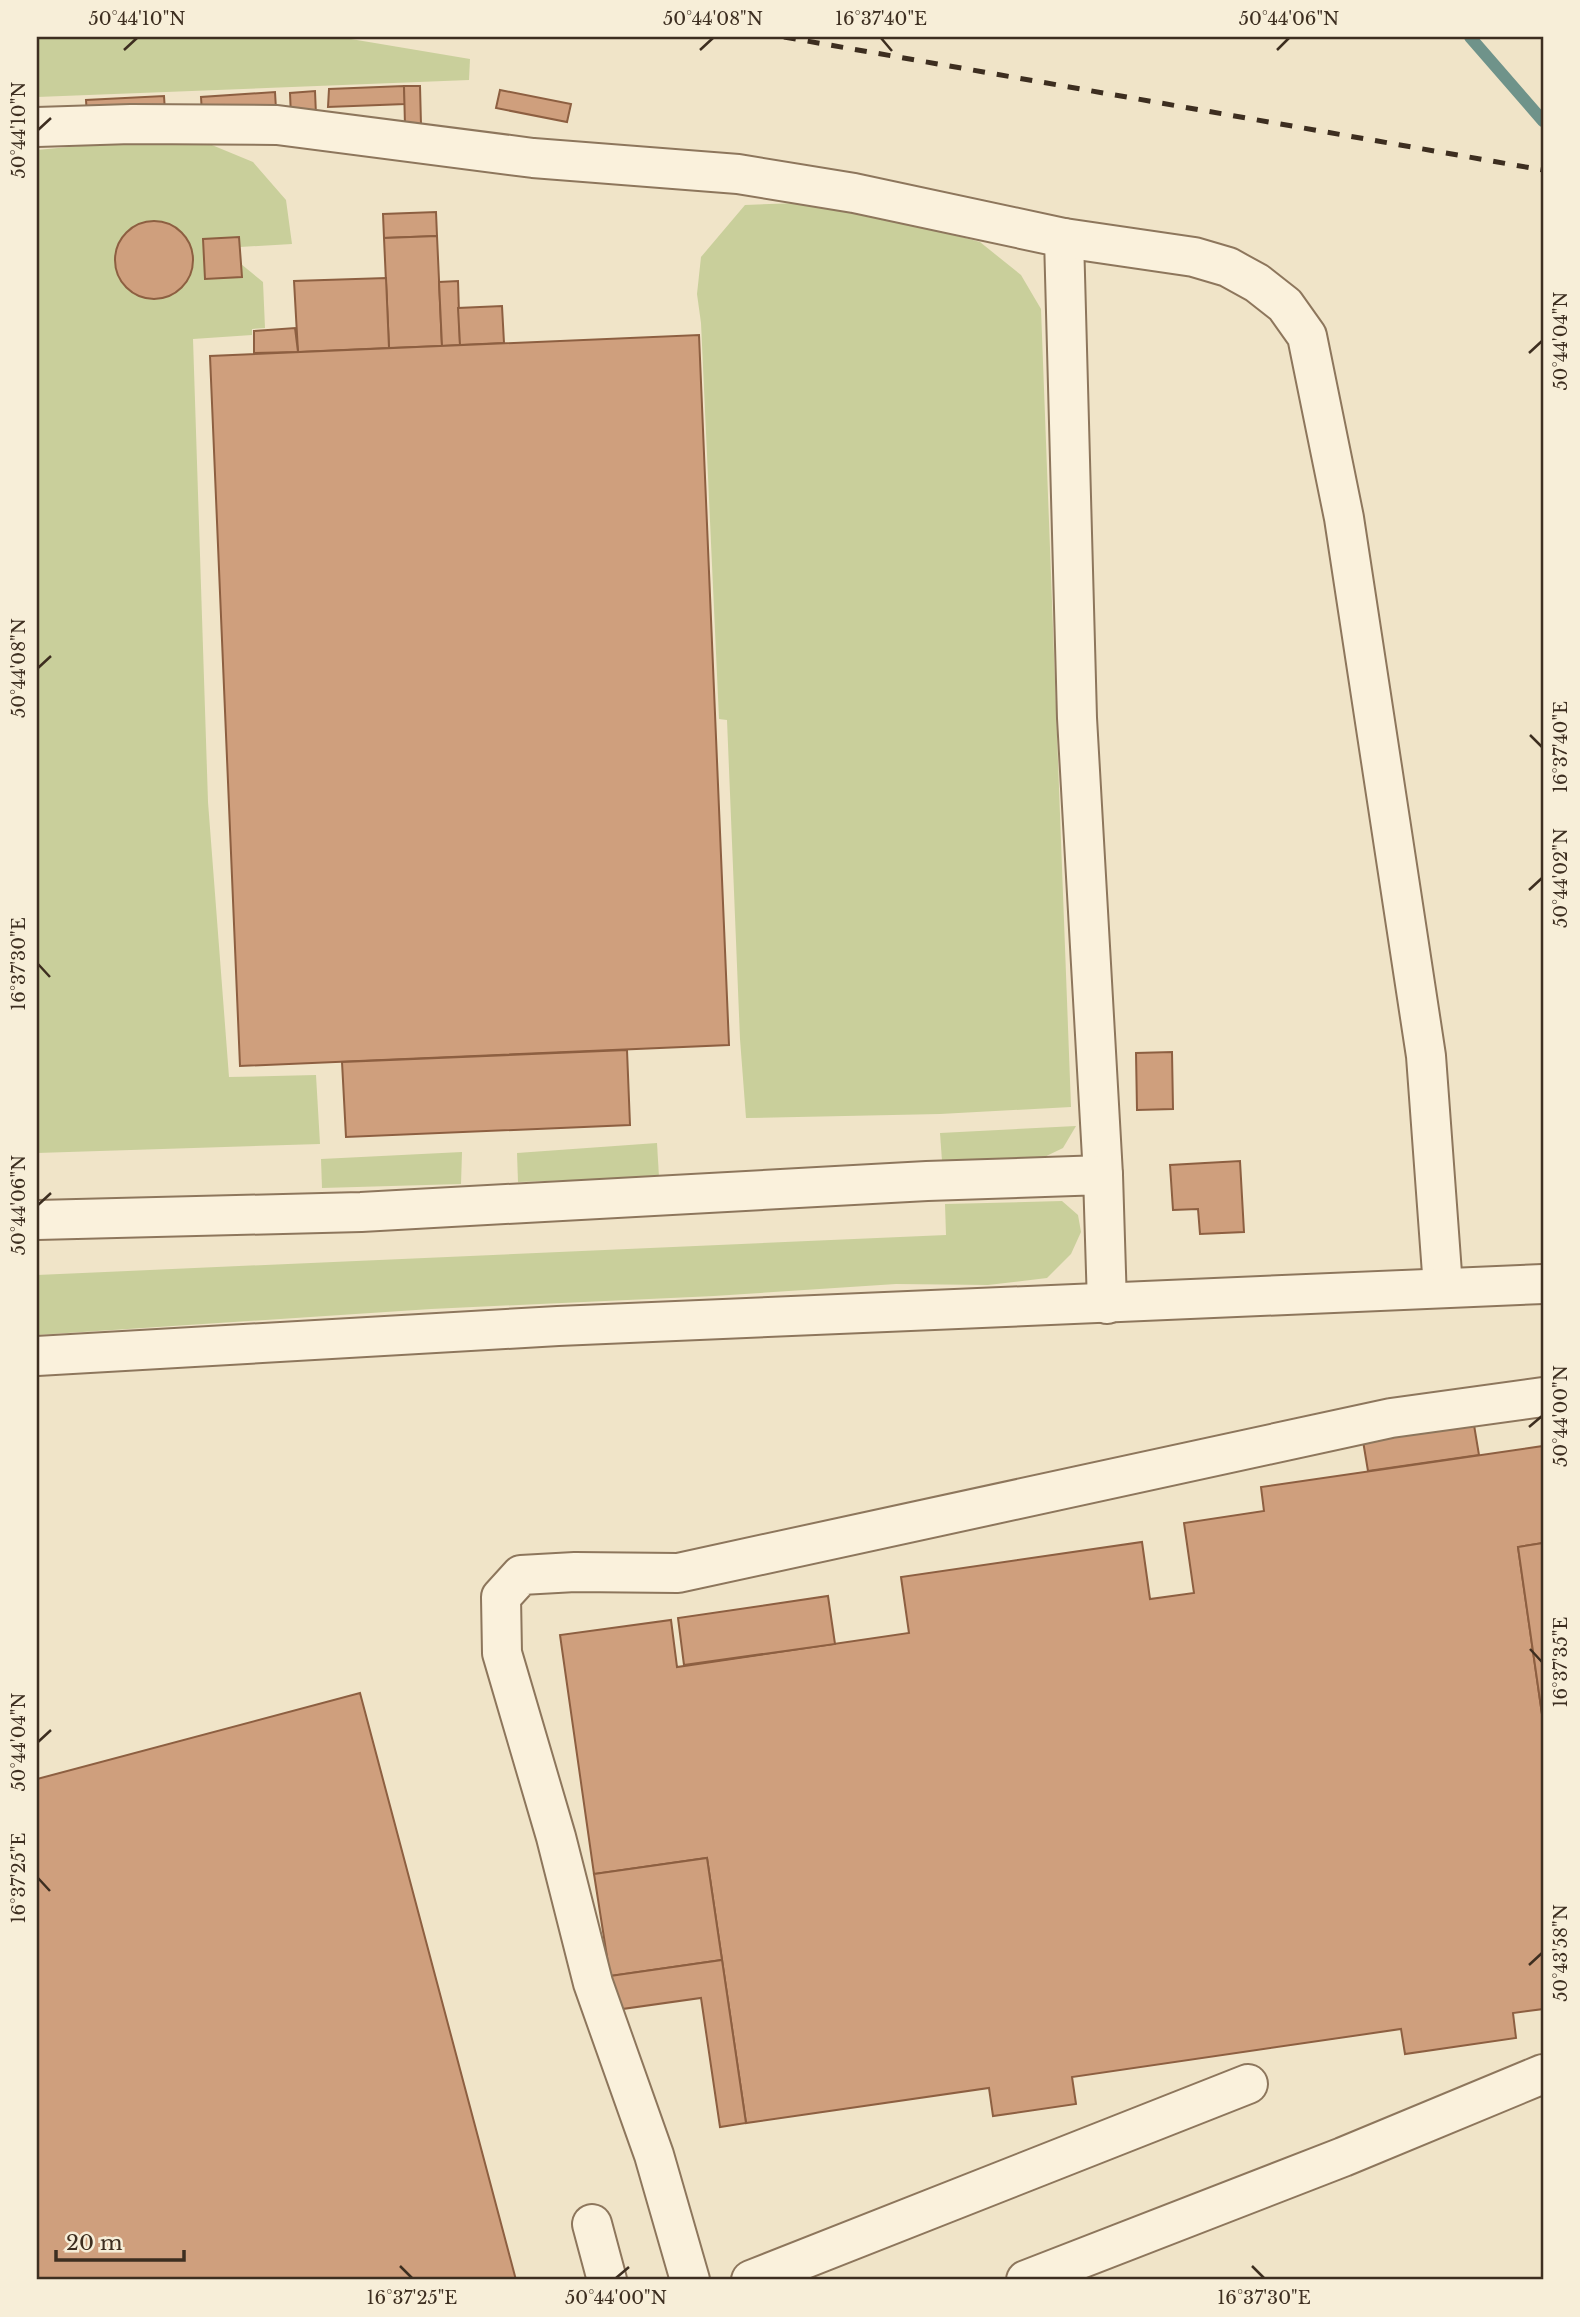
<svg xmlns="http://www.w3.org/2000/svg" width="1580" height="2317" viewBox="0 0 1580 2317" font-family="'Libre Baskerville',serif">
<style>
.green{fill:#c9cf9b}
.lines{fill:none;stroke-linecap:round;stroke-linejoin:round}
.stream{stroke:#6f938a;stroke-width:12}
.building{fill:#cf9f7d;stroke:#8d5f41;stroke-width:2}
.minor-casing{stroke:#8d765c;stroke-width:42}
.minor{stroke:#faf1dc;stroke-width:38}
.rail{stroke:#3d2e20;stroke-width:5;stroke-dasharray:12 12;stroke-linecap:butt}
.ticks{fill:none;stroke:#3d2e20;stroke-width:2.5}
.neatline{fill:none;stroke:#3d2e20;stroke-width:2.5}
.ticks-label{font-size:18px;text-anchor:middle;fill:#3d2e20}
</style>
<rect width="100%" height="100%" fill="#f0e4c8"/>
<g class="green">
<path d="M37 37H339L470 59 469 80 37 97Z"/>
<path d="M121 142 207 143 253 162 286 200 292 244 240 247 241 264 263 282 265 328 252 329V335L193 339 208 802 229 1077 316 1075 320 1144 37 1153V150Z"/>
<path d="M799 203 910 223 980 242 1021 275 1041 309 1071 1107 940 1114 746 1118 740 1039 727 720 719 719 701 323 697 294 701 257 745 205Z"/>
<path d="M1076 1126 1063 1148 1036 1161H942L940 1133Z"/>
<path d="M657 1143 659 1177 518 1182 517 1153Z"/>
<path d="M462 1152 461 1184 322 1188 321 1159Z"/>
<path d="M1062 1201 1078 1215 1081 1232 1071 1254 1047 1278 988 1285 896 1284 714 1296 431 1309 37 1335V1275L946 1235 945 1204Z"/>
</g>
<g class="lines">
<path class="stream" d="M1470 37 1543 121"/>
</g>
<g class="building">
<path d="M404 86 405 104 328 107 329 89Z"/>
<path d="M404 86H420L421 125 405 126Z"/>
<path d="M500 90 571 104 567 122 496 108Z"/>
<path d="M315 91 316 115 291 117 290 93Z"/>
<path d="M275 92 276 109 202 114 201 97Z"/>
<path d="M164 96 165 111 87 116 86 100Z"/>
<path d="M436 212 437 236 384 238 383 214Z"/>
<circle cx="154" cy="260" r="39"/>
<path d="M437 236 442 346 389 348 384 238Z"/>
<path d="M239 237 242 277 205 279 203 239Z"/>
<path d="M386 278 389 348 298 352 294 281Z"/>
<path d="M458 281 460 345 442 346 439 282Z"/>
<path d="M502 306 504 343 460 345 458 308Z"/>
<path d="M295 328 298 352 254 353V331Z"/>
<path d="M699 335 729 1045 240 1066 210 356Z"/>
<path d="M627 1050 630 1125 346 1137 342 1062Z"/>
<path d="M1172 1052 1173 1109 1137 1110 1136 1053Z"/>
<path d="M1240 1161 1244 1232 1200 1234 1198 1209 1173 1210 1170 1165Z"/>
<path d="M1474 1425 1479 1455 1368 1471 1363 1441Z"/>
<path d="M1543 1446V1543L1518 1547 1543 1721V2009L1513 2013 1516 2038 1405 2054 1401 2029 1072 2077 1076 2104 993 2116 989 2088 746 2123 707 1858 594 1874 560 1635 671 1620 677 1667 909 1633 901 1577 1142 1542 1150 1599 1194 1593 1184 1523 1264 1511 1261 1487Z"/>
<path d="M1543 1543V1721L1518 1547Z"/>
<path d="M828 1596 835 1644 684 1665 678 1618Z"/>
<path d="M360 1693 516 2280H37V1779Z"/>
<path d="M707 1858 722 1960 610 1976 594 1874Z"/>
<path d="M722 1960 746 2123 720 2127 701 1998 615 2010 610 1976Z"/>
</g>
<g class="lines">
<g class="minor-casing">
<g id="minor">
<path d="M37 127 131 124 277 125 533 158 738 174 854 193 1064 238 1077 718 1103 1175"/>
<path d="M1064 238 1194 257 1228 267 1257 283 1285 305 1307 336 1344 518 1426 1056 1443 1287"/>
<path d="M37 1220 361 1212 927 1181 1103 1175 1107 1304"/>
<path d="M37 1356 558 1326 1543 1284"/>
<path d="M592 2224 607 2280"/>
<path d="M690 2280 654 2155 593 1983 556 1837 502 1653 501 1597 521 1575 575 1572 678 1573 1391 1418 1543 1397"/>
<path d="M751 2280 1248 2084"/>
<path d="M1026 2280 1343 2157 1543 2074"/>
</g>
</g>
<use href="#minor" class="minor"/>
<path class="rail" d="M784 37 1543 170"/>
</g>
<path class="ticks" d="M881 38 892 51M124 50 137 38M700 50 713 38M1277 50 1289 38M38 130 51 118M1529 353 1542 341M38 668 51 656M1530 735 1542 747M1529 890 1542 878M38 964 50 977M38 1205 51 1193M1529 1427 1542 1416M1530 1649 1542 1662M38 1742 51 1730M38 1878 50 1891M1529 1965 1542 1953M400 2266 412 2278M1252 2266 1264 2278M616 2278 629 2267"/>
<rect width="1580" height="2317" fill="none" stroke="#f7eed8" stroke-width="77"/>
<path d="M56 2250v10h128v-10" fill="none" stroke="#3d2e20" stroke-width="3.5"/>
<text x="66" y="2250" font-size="21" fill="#3d2e20" stroke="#f7eed8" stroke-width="5" paint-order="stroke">20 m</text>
<rect x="38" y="38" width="1504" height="2240" class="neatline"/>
<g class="ticks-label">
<text x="137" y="25">50°44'10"N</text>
<text x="713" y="25">50°44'08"N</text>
<text x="881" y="25">16°37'40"E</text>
<text x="1289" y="25">50°44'06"N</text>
<text transform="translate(19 130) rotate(-90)" y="6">50°44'10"N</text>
<text transform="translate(1561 341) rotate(-90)" y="6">50°44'04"N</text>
<text transform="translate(19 668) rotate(-90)" y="6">50°44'08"N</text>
<text transform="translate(1561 747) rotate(-90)" y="6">16°37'40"E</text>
<text transform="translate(1561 878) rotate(-90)" y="6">50°44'02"N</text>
<text transform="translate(19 964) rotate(-90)" y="6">16°37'30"E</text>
<text transform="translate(19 1205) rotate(-90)" y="6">50°44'06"N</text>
<text transform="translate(1561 1416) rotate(-90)" y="6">50°44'00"N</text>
<text transform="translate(1561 1662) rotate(-90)" y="6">16°37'35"E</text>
<text transform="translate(19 1742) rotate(-90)" y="6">50°44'04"N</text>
<text transform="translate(19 1878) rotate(-90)" y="6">16°37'25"E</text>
<text transform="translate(1561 1953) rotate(-90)" y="6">50°43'58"N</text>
<text x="412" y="2304">16°37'25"E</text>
<text x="616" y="2304">50°44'00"N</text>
<text x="1264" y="2304">16°37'30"E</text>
</g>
</svg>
